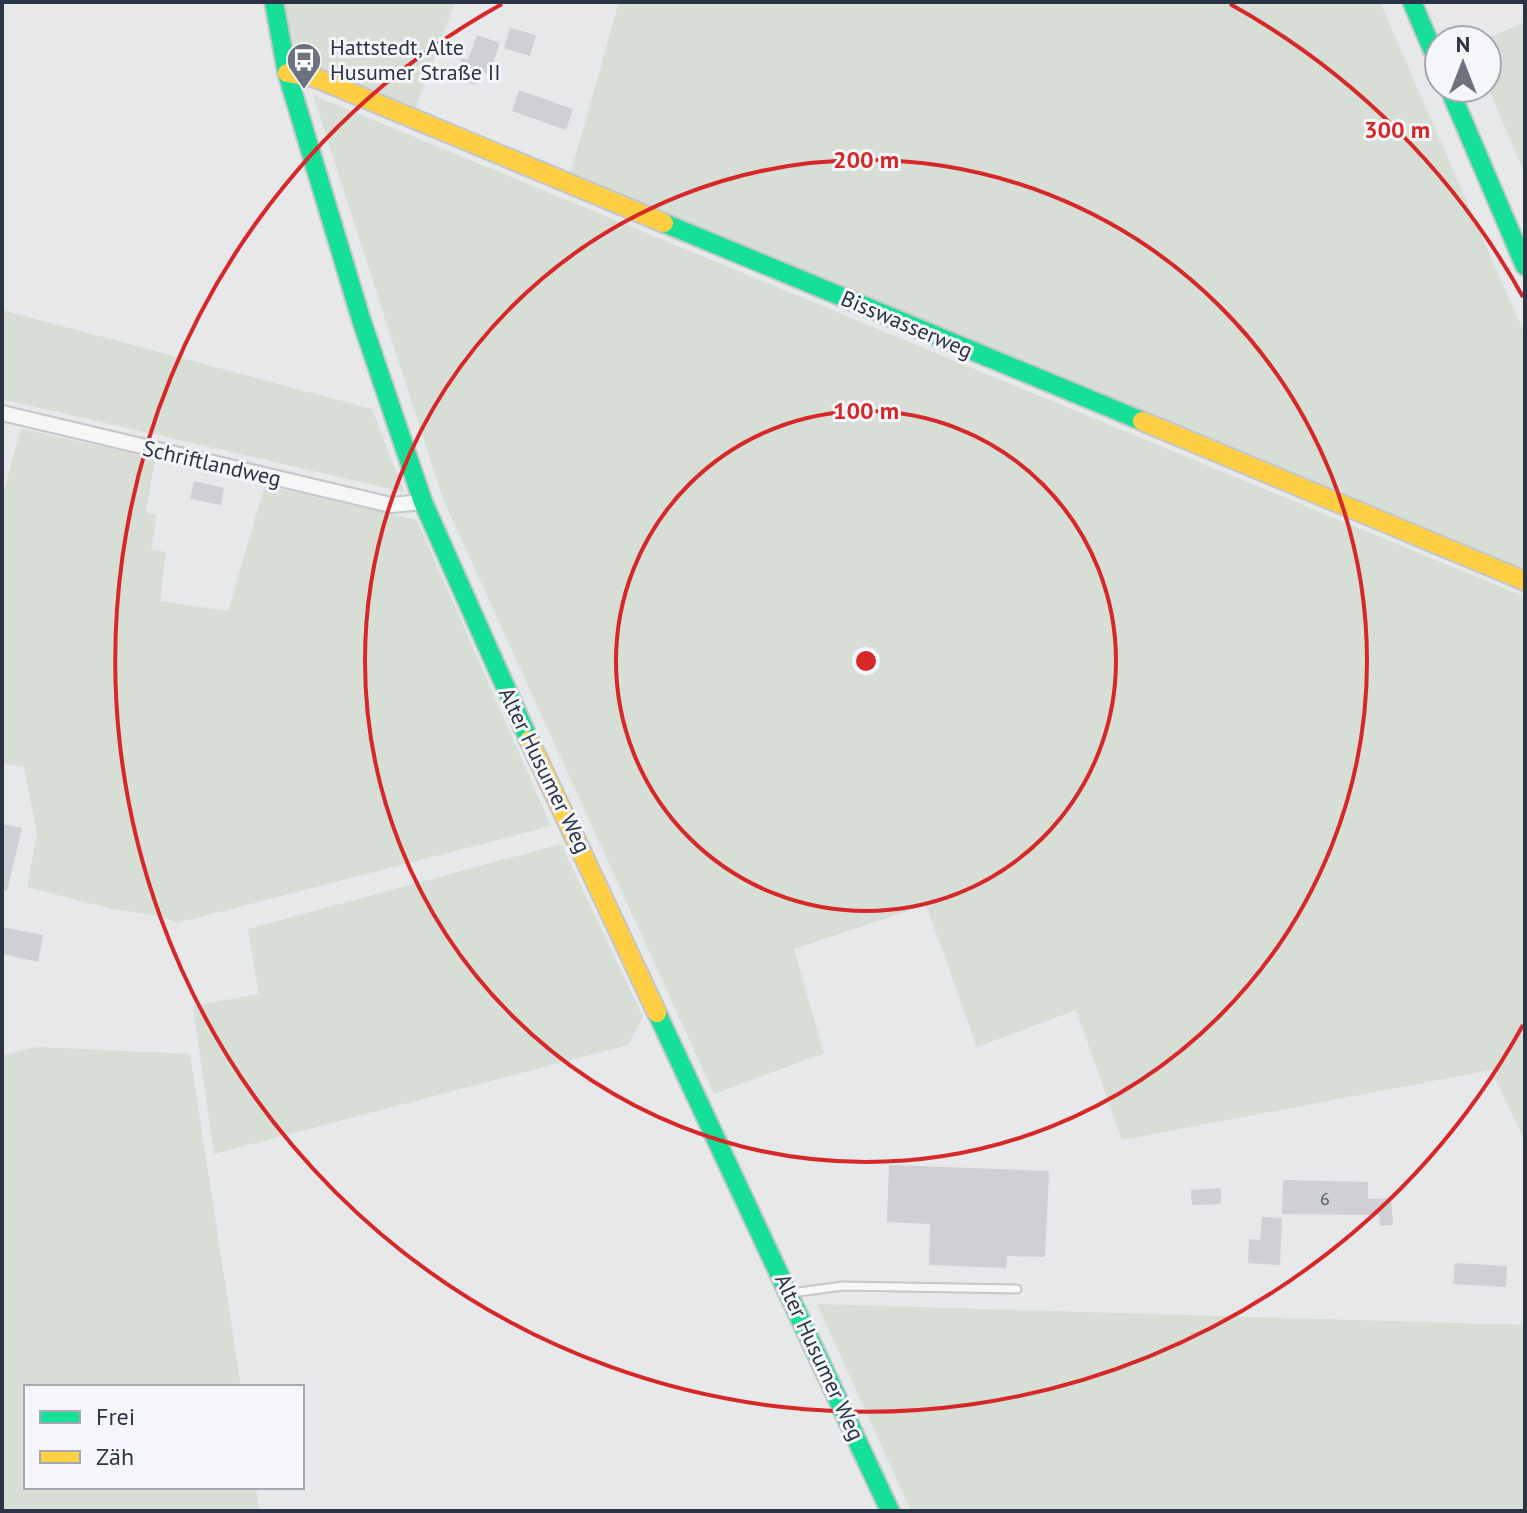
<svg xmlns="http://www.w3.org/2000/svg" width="1527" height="1513" viewBox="0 0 1527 1513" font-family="'PT Sans',sans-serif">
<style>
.green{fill:#d6ded6}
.building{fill:#ced0d3}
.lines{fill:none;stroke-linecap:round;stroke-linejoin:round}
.lane-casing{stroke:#c4c6c8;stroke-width:11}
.street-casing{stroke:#c4c6c8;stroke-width:18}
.fast-casing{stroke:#c4c6c8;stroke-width:22}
.slow-casing{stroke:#c4c6c8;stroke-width:22}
.lane{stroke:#f5f6f7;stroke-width:7}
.street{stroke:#f5f6f7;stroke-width:14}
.fast{stroke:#16e098;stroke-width:18}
.slow{stroke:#ffcf43;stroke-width:18}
.ring{fill:none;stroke:#d62828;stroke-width:4}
.labels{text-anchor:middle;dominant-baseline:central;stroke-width:6;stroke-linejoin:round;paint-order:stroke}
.number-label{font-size:18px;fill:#545c69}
.poi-label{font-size:22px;fill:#2b3445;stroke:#f4f6f9;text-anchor:start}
.street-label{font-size:22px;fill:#2b3445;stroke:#f4f6f9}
.centre{fill:#d62828;stroke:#f4f6f9;stroke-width:4}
.ring-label{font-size:24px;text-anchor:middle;font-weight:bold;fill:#d62828;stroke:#f4f6f9;stroke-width:6;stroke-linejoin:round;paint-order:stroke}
</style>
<rect width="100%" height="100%" fill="#e6e8ea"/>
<g class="green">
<path d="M285 2H455L415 110 302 64 291 51Z"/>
<path d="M619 2H1380L1525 335V570L570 175Z"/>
<path d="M1525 22V175L1487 84V40H1484Z"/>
<path d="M313 95 1525 597V1141L1491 1070 1122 1140 1076 1010 977 1047 926 905 794 949 824 1053 714 1094 443 499Z"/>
<path d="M2 310 372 409 404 492 2 399Z"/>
<path d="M21 429 155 458 146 512 157 515 151 549 166 552 160 601 228 611 265 485 417 520 551 826 177 923 161 916 112 909 27 887 37 834 24 767 2 763V497Z"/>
<path d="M561 844 643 1017 628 1045 214 1154 193 1006 259 994 248 929Z"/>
<path d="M38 1047 190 1054 241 1387H26V1487H256L259 1511H2V1055Z"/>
<path d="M817 1304 1525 1325V1511H911Z"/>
</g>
<g class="building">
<path d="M510 28 536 35 530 56 504 48Z"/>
<path d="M477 35 500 43 489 74 480 71 476 85 455 78 462 58 468 60Z"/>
<path d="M519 90 573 109 566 130 512 111Z"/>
<path d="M194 481 224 488 221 505 190 499Z"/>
<path d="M2 824 22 828 7 891 2 890Z"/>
<path d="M2 927 43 935 38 962 2 954Z"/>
<path d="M889 1165 1049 1171 1045 1257 1007 1256 1006 1268 929 1265 930 1224 887 1222Z"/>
<path d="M1283 1180 1368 1182V1199L1391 1198 1393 1225 1380 1226 1379 1215 1282 1214Z"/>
<path d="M1221 1188V1204L1192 1205 1191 1190Z"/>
<path d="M1262 1217 1282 1218 1280 1265 1248 1263 1249 1239 1260 1240Z"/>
<path d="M1455 1263 1507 1266 1506 1287 1453 1284Z"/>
</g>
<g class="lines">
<g class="lane-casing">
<path id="lane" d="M791 1293 843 1286 1017 1289"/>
</g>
<g class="street-casing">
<path id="street" d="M2 413 391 505 423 502"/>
</g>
<g class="fast-casing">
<g id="fast">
<path d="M274 2 287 73 361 319 423 502 529 740"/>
<path d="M1412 2 1439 65"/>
<path d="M1449 88 1525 266"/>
<path d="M664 223 1142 421"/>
<path d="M657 1013 890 1511"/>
</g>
</g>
<g class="slow-casing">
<g id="slow">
<path d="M287 73 316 78 664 223"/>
<path d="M1142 421 1525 581"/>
<path d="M529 740 657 1013"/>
</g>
</g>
<use href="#lane" class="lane"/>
<use href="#street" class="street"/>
<use href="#fast" class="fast"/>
<use href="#slow" class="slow"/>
</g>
<g class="ring">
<circle cx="866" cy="661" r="250"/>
<circle cx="866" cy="661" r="501"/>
<path d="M1523 1025A751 751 0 1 1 502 4M1230 4A751 751 0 0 1 1523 297"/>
</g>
<defs>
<g id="bus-pin" transform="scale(1.8)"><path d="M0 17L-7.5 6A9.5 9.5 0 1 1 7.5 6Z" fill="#6c737f" stroke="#f4f6f9"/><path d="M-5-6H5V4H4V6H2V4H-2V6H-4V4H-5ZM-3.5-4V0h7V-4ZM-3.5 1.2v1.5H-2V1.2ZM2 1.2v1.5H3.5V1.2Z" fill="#fff"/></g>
</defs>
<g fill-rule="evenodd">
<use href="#bus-pin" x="304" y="60"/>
</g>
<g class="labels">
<g class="number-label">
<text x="1325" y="1198">6</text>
</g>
<g class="poi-label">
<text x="330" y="47">Hattstedt, Alte<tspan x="330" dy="25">Husumer Straße II</tspan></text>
</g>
<g class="street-label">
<text transform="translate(907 324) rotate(23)">Bisswasserweg</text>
<text transform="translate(212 463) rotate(13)">Schriftlandweg</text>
<text transform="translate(545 770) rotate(64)">Alter Husumer Weg</text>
<text transform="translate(820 1357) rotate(65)">Alter Husumer Weg</text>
</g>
</g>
<circle cx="866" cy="661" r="12" class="centre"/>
<g class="ring-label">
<text x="1397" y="138">300 m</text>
<text x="866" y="168">200 m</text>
<text x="866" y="419">100 m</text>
</g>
<rect width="1527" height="1513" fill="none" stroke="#2b3445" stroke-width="8"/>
<rect x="24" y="1385" width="280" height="104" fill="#f4f6f9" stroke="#a4a8b1" stroke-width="2"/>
<rect x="40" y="1411" width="40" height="12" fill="#16e098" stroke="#a4a8b1" stroke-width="2"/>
<text x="96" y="1425" font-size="24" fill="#2b3445">Frei</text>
<rect x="40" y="1451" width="40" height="12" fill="#ffcf43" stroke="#a4a8b1" stroke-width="2"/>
<text x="96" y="1465" font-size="24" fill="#2b3445">Zäh</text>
<g transform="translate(1463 64)"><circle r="38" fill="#f4f6f9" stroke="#a4a8b1" stroke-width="2"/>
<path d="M0-6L14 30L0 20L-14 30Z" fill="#6c737f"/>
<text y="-12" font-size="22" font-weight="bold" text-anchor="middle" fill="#2b3445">N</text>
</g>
</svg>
